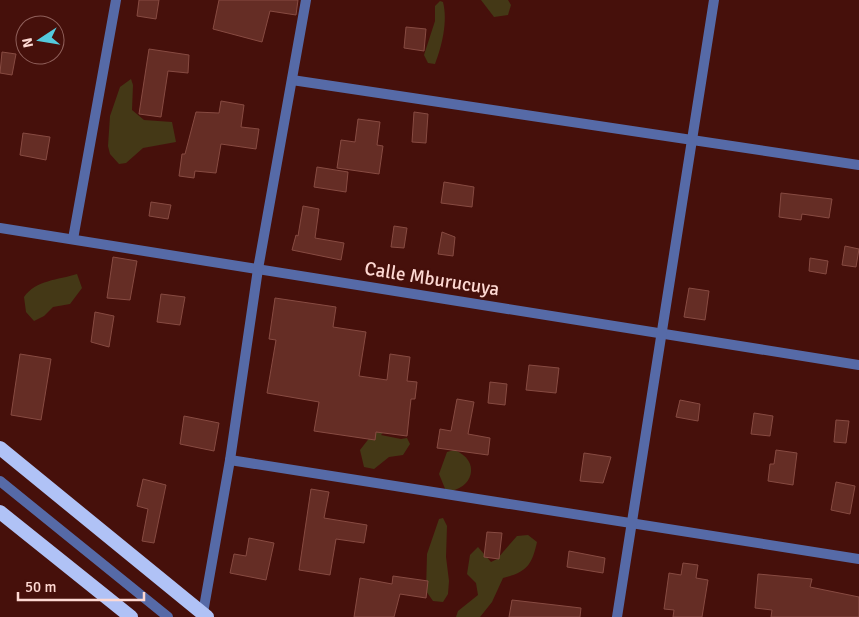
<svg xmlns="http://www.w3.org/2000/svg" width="859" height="617" viewBox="0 0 859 617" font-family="Signika,sans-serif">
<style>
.green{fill:#443816}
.building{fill:#652d25;stroke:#874b42}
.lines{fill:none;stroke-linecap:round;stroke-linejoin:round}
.minor{stroke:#566aa7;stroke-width:10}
.tertiary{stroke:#566aa7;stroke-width:10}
.trunk{stroke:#b0c2f6;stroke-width:14}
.labels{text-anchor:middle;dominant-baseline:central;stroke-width:4.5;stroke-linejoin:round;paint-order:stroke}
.street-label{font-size:19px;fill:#fed9d3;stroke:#46100b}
</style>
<rect width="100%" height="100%" fill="#46100b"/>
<g class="green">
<path d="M481 0H508L511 5 508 15 494 17Z"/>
<path d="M440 1 443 2C448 21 442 46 435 64L428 63 424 55 435 21V6Z"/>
<path d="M131 79 133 85 132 110 144 120 172 122 176 142 143 148 126 163 119 164 110 154 108 146 110 116 120 87Z"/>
<path d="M77 274 82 288 70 304 53 307 44 316 34 321 26 312 24 297C36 280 58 280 77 274Z"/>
<path d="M392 423 381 435 401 439 407 438 410 444 403 455 389 457 374 469 364 467 360 450 374 432Z"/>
<path d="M454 450C482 460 473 491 446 491L439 474 447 452Z"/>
<path d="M443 518 447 526 446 557 449 581 448 594 443 602 433 601 426 591 427 554 439 519Z"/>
<path d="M528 535 537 542C532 565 527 572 503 578L492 602 480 617H456L458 611 478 595 476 583 467 574 470 555 478 547 491 562 497 559 517 536Z"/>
</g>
<g class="building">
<path d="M139 0H159L156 19 137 16Z"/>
<path d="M219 0H298L296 15 270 11 262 42 213 29Z"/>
<path d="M406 27 426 29 424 51 404 48Z"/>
<path d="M149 49 189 55 188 73 168 71 161 117 139 114Z"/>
<path d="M2 52 16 54 12 75 0 73Z"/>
<path d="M221 101 244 105 241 127 259 129 256 149 221 144 216 173 195 171 194 178 179 176 182 154H185L196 112 219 113Z"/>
<path d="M414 112 428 114 426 143 412 142Z"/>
<path d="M358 119 380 122 377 145 383 146 379 174 337 168 341 140 355 142Z"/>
<path d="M23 133 50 137 46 160 20 155Z"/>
<path d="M317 167 348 172 346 192 314 187Z"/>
<path d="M444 182 474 187 472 207 441 203Z"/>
<path d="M781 193 832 199 829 218 802 214 801 220 779 217Z"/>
<path d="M151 202 171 205 168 219 149 216Z"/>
<path d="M303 206 319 209 315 238 344 243 341 260 292 250 296 235 298 236Z"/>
<path d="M394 226 407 228 404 248 391 247Z"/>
<path d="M442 232 455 237 453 256 438 254Z"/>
<path d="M845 246 859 249 856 267 842 265Z"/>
<path d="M113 257 137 261 130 300 107 298Z"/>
<path d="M810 258 828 261 826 274 809 271Z"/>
<path d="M689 288 709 291 705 320 684 317Z"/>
<path d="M161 294 185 297 180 325 157 322Z"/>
<path d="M275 298 336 307 333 327 366 332 359 376 387 380 390 354 410 357 407 381 417 382 415 399H411L407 436 376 432 375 440 314 431 319 402 267 393 276 340 269 339Z"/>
<path d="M95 312 114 316 109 347 91 342Z"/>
<path d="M20 354 51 359 41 420 11 415Z"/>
<path d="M529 365 559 368 556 393 526 390Z"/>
<path d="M490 382 507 384 505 405 488 403Z"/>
<path d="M457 399 474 402 468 434 490 438 488 455 437 448 440 429 451 431Z"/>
<path d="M680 400 700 404 698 421 676 417Z"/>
<path d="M754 413 773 416 770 436 751 434Z"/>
<path d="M184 416 219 423 214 451 180 444Z"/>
<path d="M836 420 849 421 846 443 834 442Z"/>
<path d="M776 450 797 453 793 485 768 481 770 464H774Z"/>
<path d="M584 453 611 457 603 483 580 481Z"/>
<path d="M143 479 166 485 154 543 142 541 148 509 137 506Z"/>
<path d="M836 482 855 486 850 514 831 510Z"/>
<path d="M311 489 329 492 324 518 367 525 364 543 336 539 330 575 299 570Z"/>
<path d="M487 532 502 533 499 559 484 557Z"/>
<path d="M249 538 274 543 266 580 230 573 234 554 246 556Z"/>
<path d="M569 551 605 558 603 573 567 567Z"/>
<path d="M683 563 698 565 696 578 708 580 702 617H673L674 610 664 609 669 573 681 575Z"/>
<path d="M758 574 812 579 810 587 859 597V617H771L772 610 755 608Z"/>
<path d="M393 576 428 581 426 598 400 594 394 617H354L360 578 392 584Z"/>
<path d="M512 600 581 608 580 617H509Z"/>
</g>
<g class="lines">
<g class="minor">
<path d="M292 80 859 165"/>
<path d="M0 228 859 365"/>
<path d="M73 239 116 0"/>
<path d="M230 460 859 559"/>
<path d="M203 613 230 460 258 269 306 0"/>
<path d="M617 617 714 0"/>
</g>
<path class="tertiary" d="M0 481 168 617"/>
<g class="trunk">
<path d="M0 448 207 617"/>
<path d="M0 512 131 617"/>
</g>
</g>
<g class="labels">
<g class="street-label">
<text transform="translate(432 279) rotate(9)">Calle Mburucuya</text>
</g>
</g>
<g transform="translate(40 40) rotate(258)"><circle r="24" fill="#46100b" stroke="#90605b"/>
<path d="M0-4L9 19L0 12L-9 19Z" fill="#54cadd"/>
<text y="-8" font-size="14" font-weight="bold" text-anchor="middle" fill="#fed9d3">N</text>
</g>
<path d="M18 592v8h126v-8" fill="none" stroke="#fed9d3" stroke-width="2.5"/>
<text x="25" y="592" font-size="15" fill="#fed9d3" stroke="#46100b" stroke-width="4" paint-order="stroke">50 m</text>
</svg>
